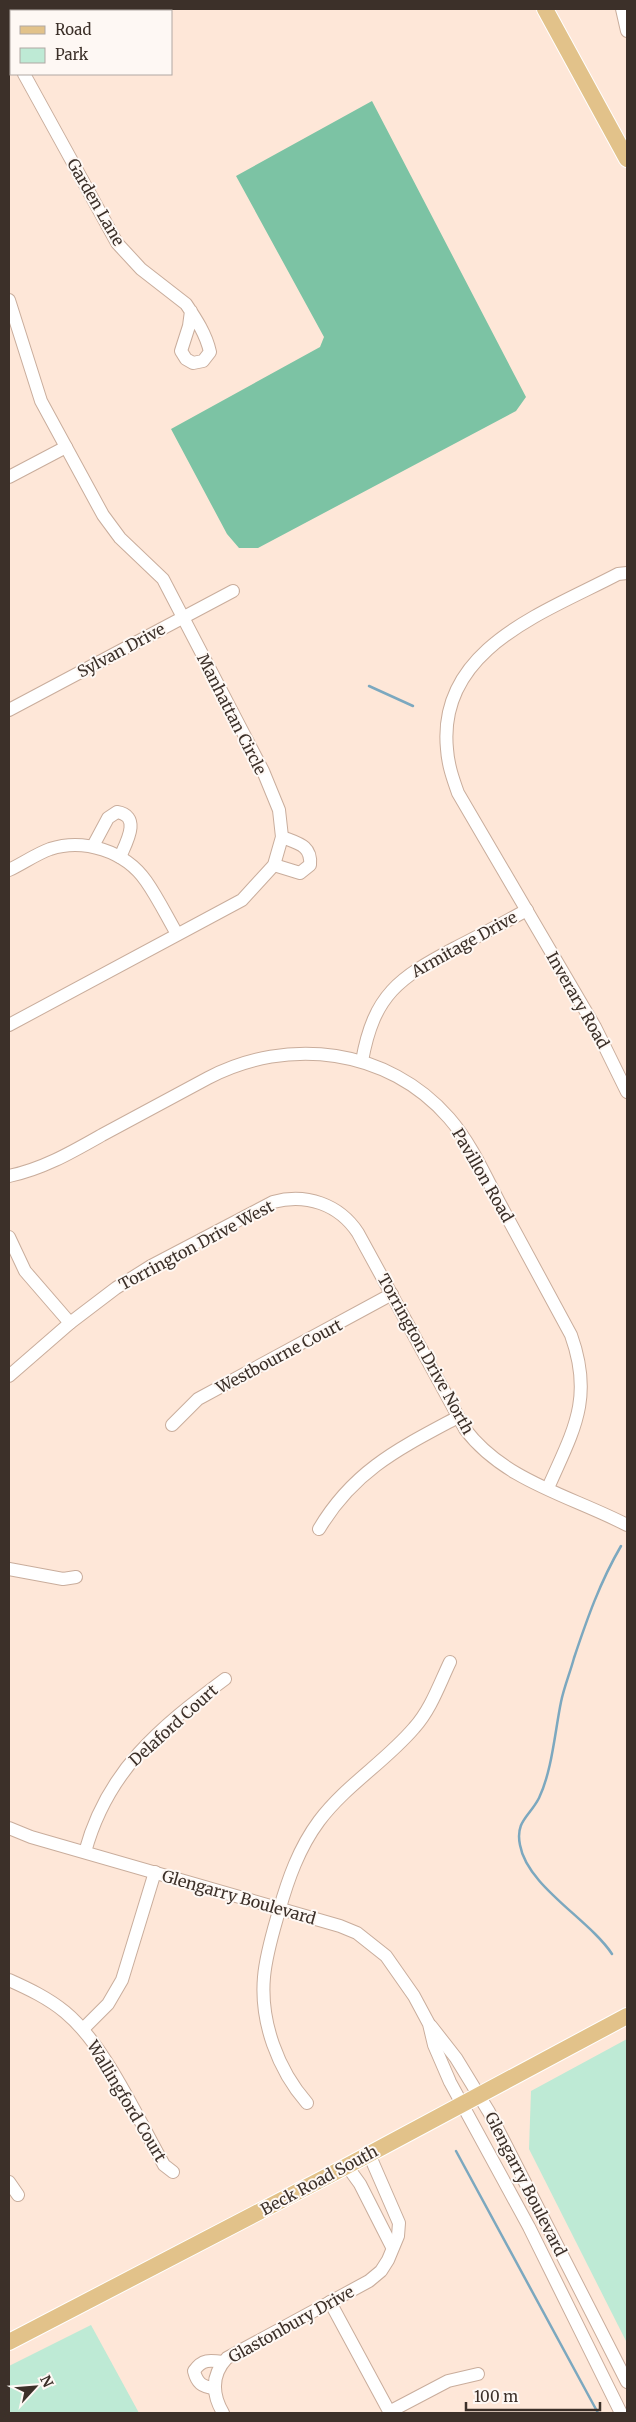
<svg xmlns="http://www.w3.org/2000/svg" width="636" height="2422" viewBox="0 0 636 2422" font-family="Merriweather,serif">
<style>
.green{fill:#beead5}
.forest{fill:#7cc3a4}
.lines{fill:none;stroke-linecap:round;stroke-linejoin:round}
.stream{stroke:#7ca8bf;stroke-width:2.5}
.minor-casing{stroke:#c9ad9c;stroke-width:14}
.major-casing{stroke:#fff;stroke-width:18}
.minor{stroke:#fff;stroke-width:12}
.major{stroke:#e2c28a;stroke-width:16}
.labels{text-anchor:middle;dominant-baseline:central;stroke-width:4;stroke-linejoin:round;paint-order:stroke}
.street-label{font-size:16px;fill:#3c3029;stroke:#fef8f4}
</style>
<rect width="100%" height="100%" fill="#fee7d8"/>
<g class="green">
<path d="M627 2039V2343L529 2149 531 2091Z"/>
<path d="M91 2325 139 2413H9V2366Z"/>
</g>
<path class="forest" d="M372 101 526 397 516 411 258 548H239L227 534 171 429 320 347 324 337 236 176Z"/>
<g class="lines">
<g class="stream">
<path d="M369 686 413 706"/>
<path d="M612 1954C590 1920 527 1886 520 1845 515 1821 530 1816 539 1798 552 1771 555 1731 561 1702 564 1687 570 1673 574 1658 587 1619 600 1582 621 1546"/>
<path d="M456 2151 598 2413"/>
</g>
<g class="minor-casing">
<g id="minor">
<path d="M622 9 627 31"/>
<path d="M9 45 11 50"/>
<path d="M24 74 117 243 141 269 186 304C196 319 206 334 210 352L203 361 193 363 186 359 181 351 189 326 191 311"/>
<path d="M9 300 41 401 103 515 120 538 163 579 263 771 279 810 282 837 274 865 242 900 9 1025"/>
<path d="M9 477 66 447"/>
<path d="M627 573 618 574C546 612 437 648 447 749 448 765 453 779 458 793L595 1027 627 1092"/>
<path d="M9 710 233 591"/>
<path d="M93 846 108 818 117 812C142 816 126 843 120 857"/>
<path d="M274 865 300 873 310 865C312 845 297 843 282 837"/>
<path d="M9 870C22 864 36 854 50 849 84 838 125 851 146 881 158 898 167 917 177 934"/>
<path d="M362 1061C374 994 399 978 455 948 479 936 503 923 527 910"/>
<path d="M9 1176C43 1169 72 1152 102 1135 137 1116 172 1097 208 1078 288 1036 388 1048 449 1118 470 1142 484 1173 499 1202 523 1246 547 1290 571 1335 594 1399 573 1431 548 1488"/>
<path d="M9 1237 25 1271 70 1323"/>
<path d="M9 1376 70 1323 116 1288 151 1266 273 1202C306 1193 339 1204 358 1233L465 1429C504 1481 571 1496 627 1525"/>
<path d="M172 1425 198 1399 392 1294"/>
<path d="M319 1529C354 1470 400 1448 458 1417"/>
<path d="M9 1569 63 1579 76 1577"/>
<path d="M9 1828 31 1837 340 1926 357 1933 386 1956 414 1996 429 2024 434 2045 450 2082 529 2227 621 2413"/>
<path d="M85 1852C107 1771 159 1728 225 1679"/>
<path d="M9 1980C29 1989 48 1998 65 2012 105 2045 138 2119 164 2165L173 2172"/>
<path d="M431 2026 456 2058 489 2112 627 2382"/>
<path d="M83 2029 108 2004 122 1980 155 1872"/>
<path d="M307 2103C278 2070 260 2022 264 1977 266 1954 273 1932 279 1911 288 1879 299 1848 319 1821 346 1785 385 1762 414 1728 431 1709 439 1685 450 1662"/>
<path d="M347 2166 360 2184 392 2247"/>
<path d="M9 2182 18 2195"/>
<path d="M330 2302 390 2413"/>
<path d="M214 2388C202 2387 197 2383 194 2371 202 2359 210 2360 223 2362"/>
<path d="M389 2412 448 2381 478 2374"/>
<path d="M223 2413C212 2394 211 2375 227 2358L369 2281 381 2271 388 2260 398 2236 399 2223 369 2154"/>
</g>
</g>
<g class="major-casing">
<g id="major">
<path d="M545 9 627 159"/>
<path d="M9 2342 347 2166 627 2016"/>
</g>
</g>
<use href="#minor" class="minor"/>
<use href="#major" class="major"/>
</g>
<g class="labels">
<g class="street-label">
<text transform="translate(96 202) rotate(60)">Garden Lane</text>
<text transform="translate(121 650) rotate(-28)">Sylvan Drive</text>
<text transform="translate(232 714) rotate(63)">Manhattan Circle</text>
<text transform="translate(464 944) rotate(-29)">Armitage Drive</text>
<text transform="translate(578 1000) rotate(60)">Inverary Road</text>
<text transform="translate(483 1175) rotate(60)">Pavillon Road</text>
<text transform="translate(196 1245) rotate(-28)">Torrington Drive West</text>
<text transform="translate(426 1354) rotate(61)">Torrington Drive North</text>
<text transform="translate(279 1356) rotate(-28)">Westbourne Court</text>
<text transform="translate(173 1725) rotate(-42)">Delaford Court</text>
<text transform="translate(239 1897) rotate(16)">Glengarry Boulevard</text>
<text transform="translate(127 2101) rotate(59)">Wallingford Court</text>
<text transform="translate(319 2180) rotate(-28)">Beck Road South</text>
<text transform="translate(526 2184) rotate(63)">Glengarry Boulevard</text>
<text transform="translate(291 2324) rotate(-29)">Glastonbury Drive</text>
</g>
</g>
<rect width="636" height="2422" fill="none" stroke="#3c3029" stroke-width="20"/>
<rect x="10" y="10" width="162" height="65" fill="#fef8f4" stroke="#b0a8a3"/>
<rect x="20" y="26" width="25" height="8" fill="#e2c28a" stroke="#b0a8a3"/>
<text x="55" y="35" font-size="15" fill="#3c3029">Road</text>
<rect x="20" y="48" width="25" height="15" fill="#beead5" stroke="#b0a8a3"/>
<text x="55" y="60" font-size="15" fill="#3c3029">Park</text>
<g transform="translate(35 2387) rotate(64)" stroke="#fef8f4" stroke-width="4" paint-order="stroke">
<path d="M0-4L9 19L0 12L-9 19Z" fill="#3c3029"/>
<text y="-8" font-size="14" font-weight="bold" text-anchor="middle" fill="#3c3029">N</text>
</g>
<path d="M466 2402v8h134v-8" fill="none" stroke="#3c3029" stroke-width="2.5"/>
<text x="474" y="2402" font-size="15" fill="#3c3029" stroke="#fef8f4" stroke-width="4" paint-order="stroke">100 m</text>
</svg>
